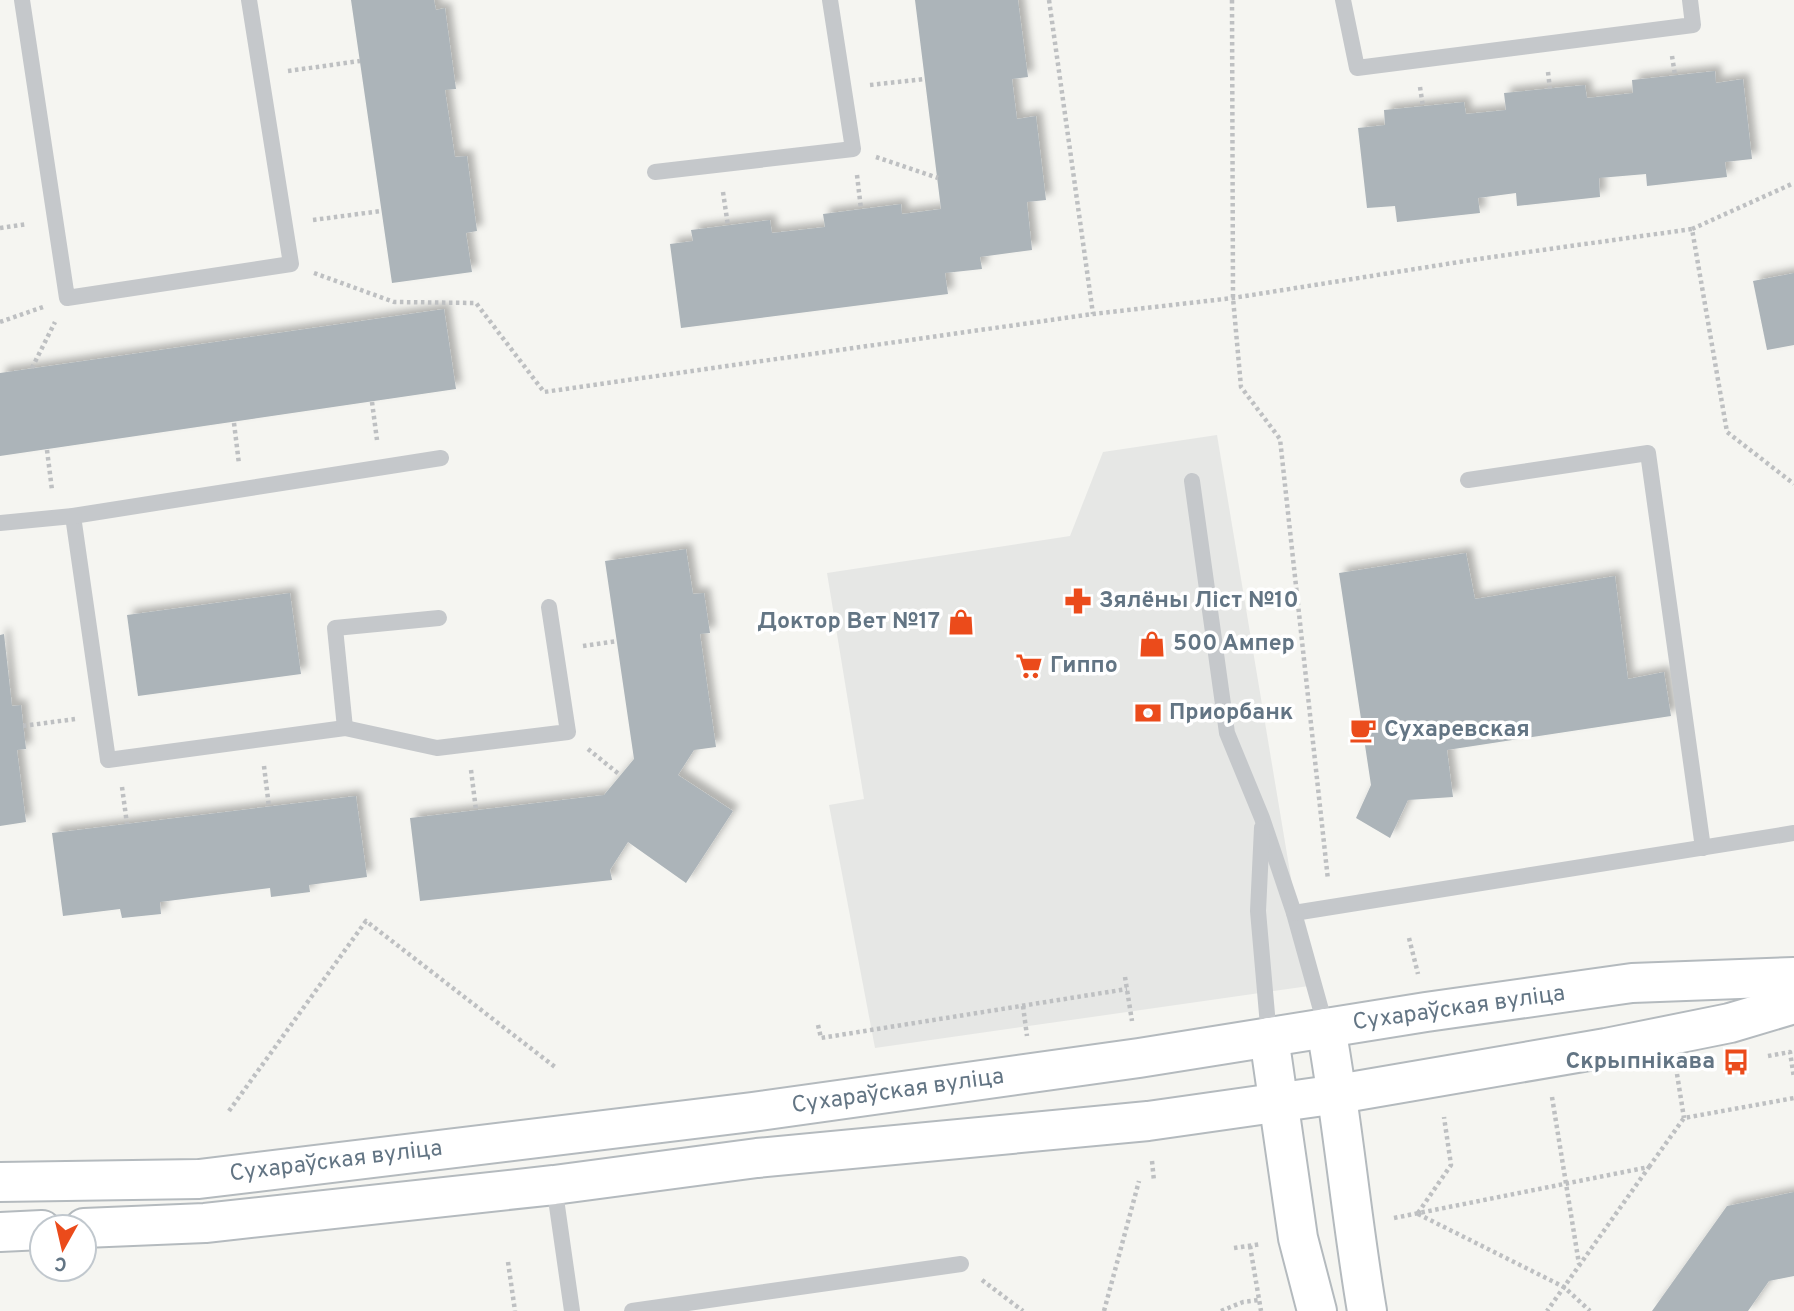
<svg xmlns="http://www.w3.org/2000/svg" width="1794" height="1311" viewBox="0 0 1794 1311" font-family="Overpass,sans-serif">
<style>
.built{fill:#e6e7e5}
.building{fill:#acb4b9;filter:url(#shadow)}
.lines{fill:none;stroke-linecap:round;stroke-linejoin:round}
.secondary-casing{stroke:#b4babe;stroke-width:42}
.path{stroke:#bec0c2;stroke-width:4.5;stroke-dasharray:3.5 3.5;stroke-linecap:butt}
.service{stroke:#c5c8cb;stroke-width:16}
.secondary{stroke:#fff;stroke-width:38}
.labels{text-anchor:middle;dominant-baseline:central;stroke-width:7;stroke-linejoin:round;paint-order:stroke}
.poi-label{font-size:23px;font-weight:bold;fill:#637584;stroke:#fff;text-anchor:start}
.street-label{font-size:23px;fill:#637584;stroke:#fff}
</style>
<defs>
<filter id="shadow"><feDropShadow dx="6" dy="-6" stdDeviation="3.5" flood-color="#0004"/></filter>
</defs>
<rect width="100%" height="100%" fill="#f5f5f1"/>
<path class="built" d="M1217 435 1309 986 875 1048 829 805 864 799 827 573 1070 536 1103 452Z"/>
<g class="building">
<path d="M351 0H434L436 10 445 8 456 89 445 90 455 157 467 156 477 231 466 233 472 272 392 283Z"/>
<path d="M915 0H1018L1028 77 1012 79 1017 119 1036 116 1046 200 1027 202 1032 250 980 257 982 269 945 273 948 294 681 328 670 244 693 241 691 230 770 220 772 233 825 227 823 214 901 204 902 214 941 209Z"/>
<path d="M1715 71 1716 83 1743 79 1752 159 1725 162 1727 177 1647 186 1646 174 1599 178 1600 197 1517 206 1516 193 1478 198 1480 213 1397 222 1395 206 1367 208 1358 128 1385 125 1384 110 1464 102 1466 114 1506 110 1504 93 1585 85 1587 98 1633 93 1632 80Z"/>
<path d="M1794 273V345L1767 350 1753 281Z"/>
<path d="M444 309 456 389 0 456V373Z"/>
<path d="M686 549 693 594 704 593 710 633 700 634 716 747 694 750 678 775 733 811 686 883 628 842 610 870 612 880 420 901 410 818 604 795 634 759 605 561Z"/>
<path d="M1466 553 1475 599 1615 576 1628 679 1664 672 1671 716 1447 750 1453 797 1408 800 1390 838 1356 818 1371 785 1339 573Z"/>
<path d="M290 593 301 674 138 696 127 615Z"/>
<path d="M4 634 12 706 21 705 26 749 17 750 26 822 0 826V635Z"/>
<path d="M356 796 367 877 309 885 310 892 271 897 270 888 160 902 161 914 122 918 120 909 63 916 52 833Z"/>
<path d="M1794 1192V1276L1769 1281 1748 1311H1652L1727 1206Z"/>
</g>
<g class="lines">
<g class="secondary-casing">
<g id="secondary">
<path d="M1326 1028C1343 1122 1351 1217 1367 1311"/>
<path d="M1269 1037 1298 1238 1317 1311"/>
<path d="M0 1182 199 1179 752 1112 1139 1058 1426 1012 1632 983 1794 977"/>
<path d="M84 1228 205 1223 554 1185 757 1158 1148 1121 1338 1094 1606 1048 1730 1023 1794 1004"/>
<path d="M0 1232 42 1230"/>
</g>
</g>
<g class="path">
<path d="M1049 0 1093 314"/>
<path d="M1232 0 1233 298 1241 387 1280 439 1328 880"/>
<path d="M1672 56 1675 75"/>
<path d="M288 71 360 61"/>
<path d="M1548 72 1550 89"/>
<path d="M870 85 925 79"/>
<path d="M1420 87 1423 107"/>
<path d="M876 157 938 178"/>
<path d="M857 175 861 209"/>
<path d="M723 192 728 226"/>
<path d="M313 220 381 211"/>
<path d="M0 228 27 224"/>
<path d="M1692 229 1794 183"/>
<path d="M314 273 394 302 476 303 544 392 1093 314 1233 298 1478 259 1692 229 1727 432 1794 484"/>
<path d="M0 322 43 307"/>
<path d="M32 368 55 322"/>
<path d="M372 402 377 440"/>
<path d="M234 423 239 464"/>
<path d="M47 450 52 490"/>
<path d="M583 646 617 641"/>
<path d="M23 726 75 719"/>
<path d="M588 749 620 775"/>
<path d="M264 766 269 807"/>
<path d="M471 770 476 810"/>
<path d="M122 787 127 824"/>
<path d="M1409 938 1418 974"/>
<path d="M1125 977 1132 1021"/>
<path d="M1023 1006 1027 1036"/>
<path d="M818 1025 821 1038 1127 989"/>
<path d="M1768 1056 1790 1052 1794 1078"/>
<path d="M1677 1074 1684 1118"/>
<path d="M1552 1097 1579 1264"/>
<path d="M229 1111 366 921 555 1067"/>
<path d="M1152 1161 1154 1181"/>
<path d="M1649 1167 1684 1118 1794 1098"/>
<path d="M1418 1213 1451 1165 1444 1117"/>
<path d="M1418 1214 1564 1287 1590 1311"/>
<path d="M1394 1218 1649 1167 1547 1311"/>
<path d="M1250 1246 1261 1311"/>
<path d="M1234 1248 1261 1244"/>
<path d="M508 1262 515 1311"/>
<path d="M982 1280 1023 1311"/>
<path d="M1104 1311 1139 1181"/>
<path d="M1221 1311 1243 1302 1259 1300"/>
</g>
<g class="service">
<path d="M22 0 67 298 291 264 249 0"/>
<path d="M1343 0 1357 68 1693 25 1690 0"/>
<path d="M655 172 853 149 830 0"/>
<path d="M1468 480 1648 453 1703 848"/>
<path d="M1192 481 1227 733 1262 818 1294 913 1326 1028"/>
<path d="M73 516 108 760 345 728 437 748 568 732 549 607"/>
<path d="M0 523 73 516 441 458"/>
<path d="M345 728 335 628 439 618"/>
<path d="M1262 828 1258 911 1269 1037"/>
<path d="M1294 913 1794 833"/>
<path d="M554 1185 572 1311"/>
<path d="M632 1311 961 1264"/>
</g>
<use href="#secondary" class="secondary"/>
</g>
<defs>
<g id="pharmacy-bare" transform="scale(2.1)"><path d="M-2-6h4v4h4v4h-4v4h-4v-4h-4v-4h4Z" fill="#eb4b1b" stroke="#fff" stroke-width="2.5" paint-order="stroke"/></g>
<g id="shop-bare" transform="scale(2.1)"><path d="M-5-2.5h2.3a2.7 3.5 0 0 1 5.4 0H5L5.5 6h-11ZM-1.5-2.5h3a1.5 2.3 0 0 0-3 0Z" fill="#eb4b1b" stroke="#fff" stroke-width="2.5" paint-order="stroke"/></g>
<g id="supermarket-bare" transform="scale(2.1)"><path d="M-6-5.5h2.5l.6 2H6L4.5 2H-2.5L-4.4-4H-6ZM-1.5 3.2a1.3 1.3 0 1 0 .1 0ZM3 3.2a1.3 1.3 0 1 0 .1 0Z" fill="#eb4b1b" stroke="#fff" stroke-width="2.5" paint-order="stroke"/></g>
<g id="bank-bare" transform="scale(2.1)"><path d="M-6-4H6V4H-6ZM0-2.3a2.3 2.3 0 1 0 0 4.6a2.3 2.3 0 1 0 0-4.6Z" fill="#eb4b1b" stroke="#fff" stroke-width="2.5" paint-order="stroke"/></g>
<g id="cafe-bare" transform="scale(2.1)"><path d="M-5.5-4.5H6V0H3Q3 3.5 0 3.5H-2.5Q-5.5 3.5-5.5 0ZM3-3.2v2h1.7v-2ZM-6 4.5H4V6H-6Z" fill="#eb4b1b" stroke="#fff" stroke-width="2.5" paint-order="stroke"/></g>
<g id="bus-bare" transform="scale(2.1)"><path d="M-5-6H5V4H4V6H2V4H-2V6H-4V4H-5ZM-3.5-4V0h7V-4ZM-3.5 1.2v1.5H-2V1.2ZM2 1.2v1.5H3.5V1.2Z" fill="#eb4b1b" stroke="#fff" stroke-width="2.5" paint-order="stroke"/></g>
</defs>
<g fill-rule="evenodd">
<use href="#pharmacy-bare" x="1078" y="601"/>
<use href="#shop-bare" x="961" y="622"/>
<use href="#shop-bare" x="1152" y="644"/>
<use href="#supermarket-bare" x="1029" y="666"/>
<use href="#bank-bare" x="1148" y="713"/>
<use href="#cafe-bare" x="1363" y="730"/>
<use href="#bus-bare" x="1736" y="1062"/>
</g>
<g class="labels">
<g class="poi-label">
<text x="1099" y="601">Зялёны Ліст №10</text>
<text x="940" y="622" text-anchor="end">Доктор Вет №17</text>
<text x="1173" y="644">500 Ампер</text>
<text x="1050" y="666">Гиппо</text>
<text x="1169" y="713">Приорбанк</text>
<text x="1384" y="730">Сухаревская</text>
<text x="1715" y="1062" text-anchor="end">Скрыпнікава</text>
</g>
<g class="street-label">
<text transform="translate(1459 1009) rotate(-8)">Сухараўская вуліца</text>
<text transform="translate(898 1092) rotate(-8)">Сухараўская вуліца</text>
<text transform="translate(336 1162) rotate(-7)">Сухараўская вуліца</text>
</g>
</g>
<g transform="translate(63 1248) rotate(188)"><circle r="33" fill="#ffffff" stroke="#c1c8ce" stroke-width="2"/>
<path d="M0-5L12 26L0 18L-12 26Z" fill="#eb4b1b"/>
<text y="-10" font-size="19" font-weight="bold" text-anchor="middle" fill="#637584">С</text>
</g>
</svg>
